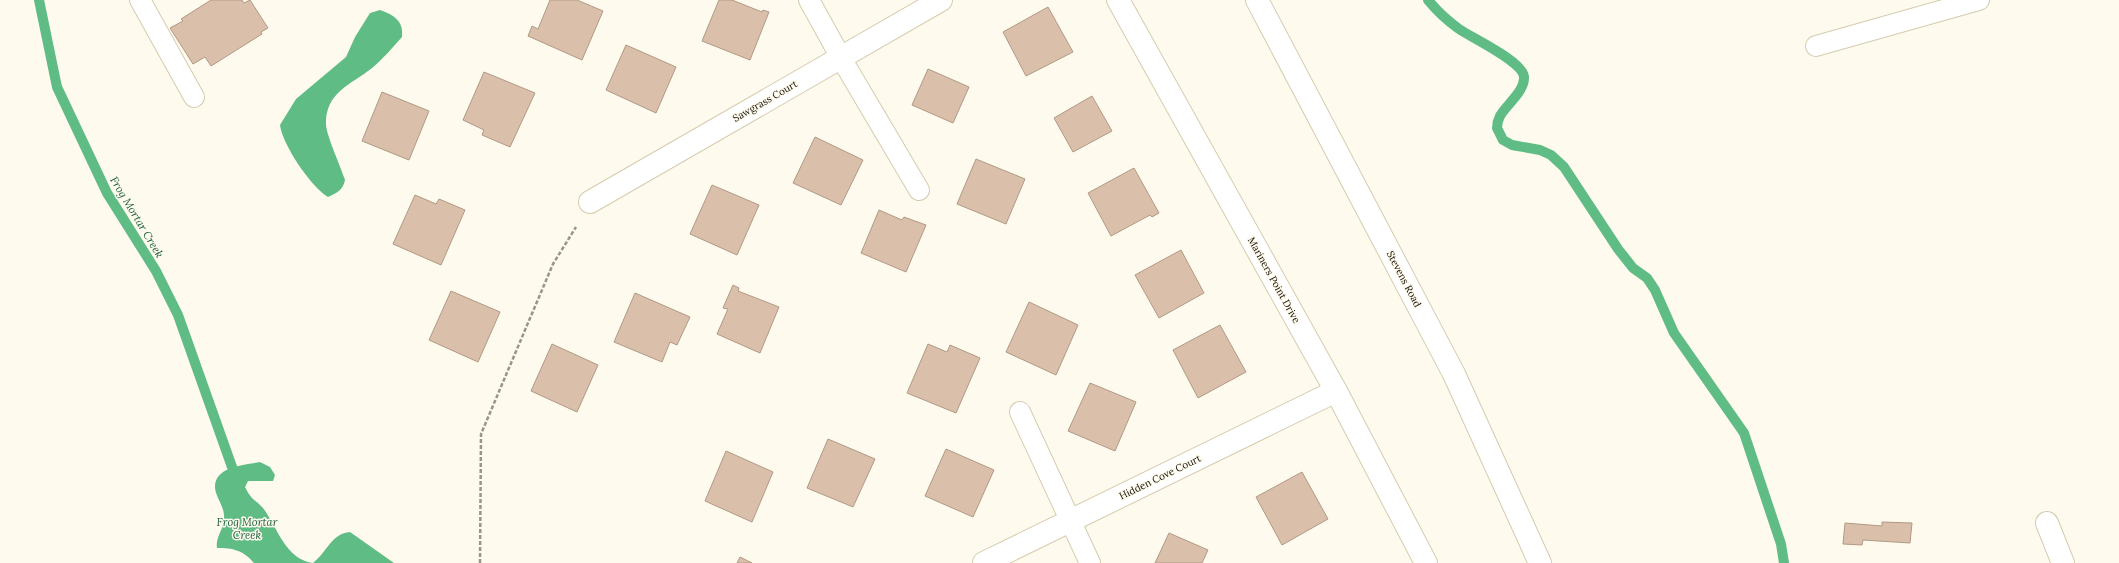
<svg xmlns="http://www.w3.org/2000/svg" width="2119" height="563" viewBox="0 0 2119 563" font-family="Lora,serif">
<style>
.water{fill:#60bc85}
.lines{fill:none;stroke-linecap:round;stroke-linejoin:round}
.stream{stroke:#60bc85;stroke-width:10}
.building{fill:#dac0aa;stroke:#b19984}
.lane-casing{stroke:#d5ccae;stroke-width:22}
.street-casing{stroke:#d5ccae;stroke-width:24}
.path{stroke:#99958a;stroke-width:2.5;stroke-dasharray:4 2;stroke-linecap:butt}
.lane{stroke:#fff;stroke-width:20}
.street{stroke:#fff;stroke-width:22}
.labels{text-anchor:middle;dominant-baseline:central;stroke-width:3;stroke-linejoin:round;paint-order:stroke}
.street-label{font-size:10px;fill:#151107;stroke:#fefaee}
.water-label{font-size:11px;font-style:italic;fill:#1f623d;stroke:#fefaee}
</style>
<rect width="100%" height="100%" fill="#fefaee"/>
<g class="water">
<path d="M380 10C394 15 404 21 402 37 393 47 383 59 372 68 351 85 325 92 326 125 327 137 341 167 345 180 343 190 337 193 328 197 311 187 282 144 280 125L296 99 346 57 355 37 370 13Z"/>
<path d="M260 462 270 467 275 475 273 481H248L245 487C252 501 255 499 263 508 278 528 285 559 313 563 327 552 332 533 350 532L394 563H254C243 550 233 548 217 548 215 537 225 528 224 516 224 506 215 496 215 487 215 466 245 465 260 462Z"/>
</g>
<g class="lines">
<g class="stream">
<path d="M39 0 57 87 107 193 156 271 178 315 232 467"/>
<path d="M1428 0C1437 11 1448 21 1459 29 1472 38 1525 62 1524 78 1524 92 1506 105 1500 116 1498 120 1497 124 1497 128L1503 140 1512 145 1540 150 1551 155 1564 167 1618 249 1633 268 1647 278 1655 290 1674 333 1744 433 1781 544 1784 563"/>
</g>
</g>
<g class="building">
<path d="M211 0H242L244 3 250 0 268 28 261 32 262 34 211 66 205 57 193 64 170 28 183 21 181 19Z"/>
<path d="M550 0H577L603 11 582 60 528 36 532 26 538 29Z"/>
<path d="M719 0H732L762 12 763 10 769 12 750 60 702 41Z"/>
<path d="M1048 7 1073 52 1026 76 1003 32Z"/>
<path d="M626 45 676 67 656 113 606 90Z"/>
<path d="M928 69 969 87 953 123 912 105Z"/>
<path d="M484 72 535 93 510 147 482 135 484 130 463 120Z"/>
<path d="M382 92 429 111 409 160 362 141Z"/>
<path d="M1092 96 1112 131 1073 152 1054 118Z"/>
<path d="M815 137 863 160 841 205 793 183Z"/>
<path d="M976 159 1025 179 1006 224 957 204Z"/>
<path d="M1134 168 1159 213 1152 217 1150 215 1111 236 1088 193Z"/>
<path d="M712 185 759 205 737 255 690 234Z"/>
<path d="M415 195 436 204 439 199 465 210 441 265 393 244Z"/>
<path d="M879 210 902 220 904 217 926 225 906 272 861 253Z"/>
<path d="M1181 250 1204 293 1159 318 1135 275Z"/>
<path d="M733 285 739 288 738 291 779 307 760 353 717 334 728 309 723 308Z"/>
<path d="M451 291 500 312 478 362 429 340Z"/>
<path d="M635 293 690 317 677 345 670 342 662 362 614 342Z"/>
<path d="M1029 302 1078 325 1056 375 1006 352Z"/>
<path d="M1220 325 1246 372 1198 398 1173 350Z"/>
<path d="M552 344 598 365 577 412 531 391Z"/>
<path d="M928 344 947 352 950 345 980 358 956 413 907 393Z"/>
<path d="M1090 383 1136 402 1115 451 1068 431Z"/>
<path d="M828 439 875 459 853 507 807 488Z"/>
<path d="M946 449 994 470 973 517 925 496Z"/>
<path d="M726 451 773 472 752 522 705 501Z"/>
<path d="M1302 472 1328 519 1282 545 1256 497Z"/>
<path d="M1882 522 1912 523 1910 543 1863 540 1862 545 1843 544 1845 523 1882 526Z"/>
<path d="M1169 533 1208 550 1202 563H1155Z"/>
<path d="M740 557 752 563H737Z"/>
</g>
<g class="lines">
<g class="lane-casing">
<g id="lane">
<path d="M140 0 194 97"/>
<path d="M809 0 841 58 919 190"/>
<path d="M1816 46 1979 0"/>
<path d="M1020 412 1090 563"/>
</g>
</g>
<g class="street-casing">
<g id="street">
<path d="M1118 0 1336 391 1426 563"/>
<path d="M1257 0 1454 374 1540 563"/>
<path d="M590 202 941 0"/>
<path d="M2047 523 2063 563"/>
<path d="M984 563 1336 391"/>
</g>
</g>
<path class="path" d="M480 563 481 434 553 264 576 227"/>
<use href="#lane" class="lane"/>
<use href="#street" class="street"/>
</g>
<g class="labels">
<g class="street-label">
<text transform="translate(765 101) rotate(-30)">Sawgrass Court</text>
<text transform="translate(1404 279) rotate(62)">Stevens Road</text>
<text transform="translate(1274 280) rotate(61)">Mariners Point Drive</text>
<text transform="translate(1160 477) rotate(-26)">Hidden Cove Court</text>
</g>
<g class="water-label">
<text transform="translate(137 217) rotate(59)">Frog Mortar Creek</text>
<text x="247" y="522">Frog Mortar<tspan x="247" dy="13">Creek</tspan></text>
</g>
</g>
</svg>
